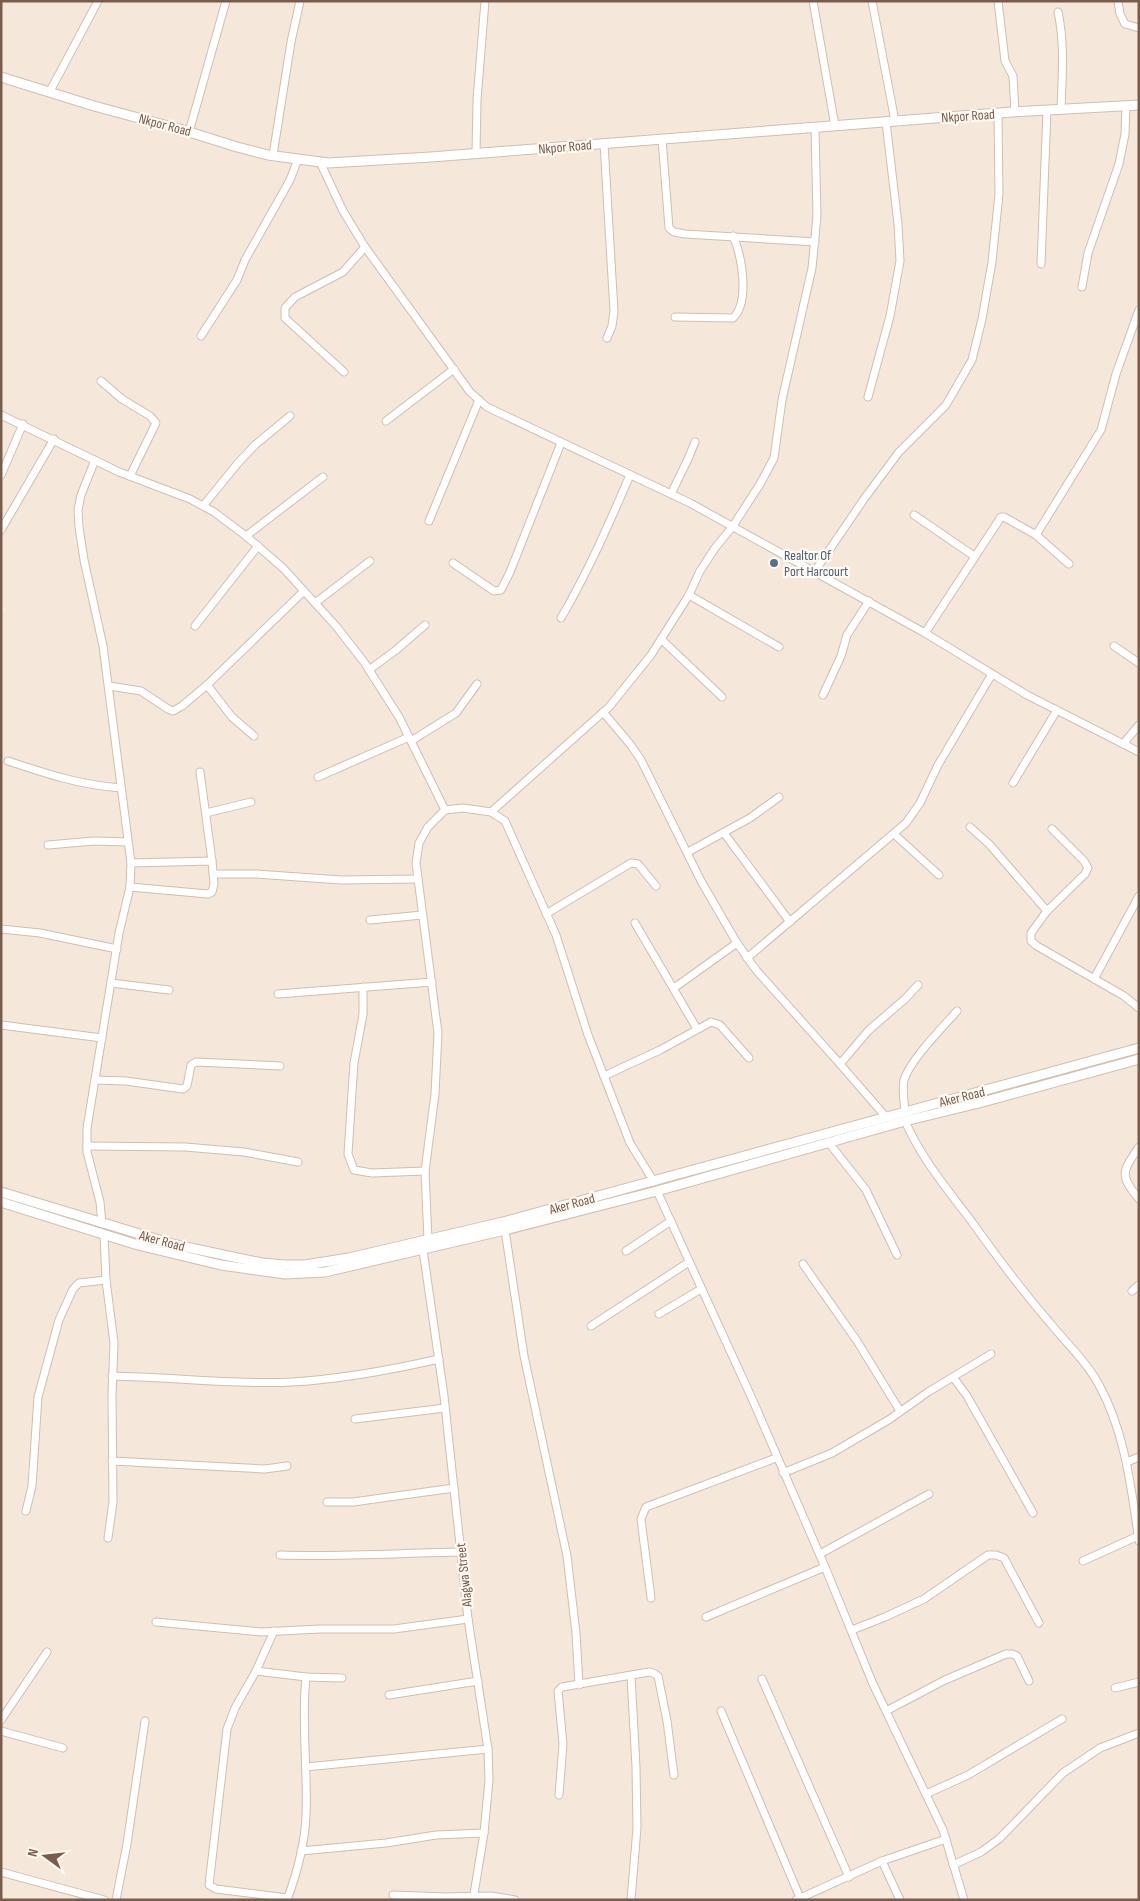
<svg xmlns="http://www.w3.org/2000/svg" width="1140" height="1901" viewBox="0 0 1140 1901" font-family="'Sofia Sans Condensed',sans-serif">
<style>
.residential{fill:#f5e8da}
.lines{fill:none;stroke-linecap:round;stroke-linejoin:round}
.minor-casing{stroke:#d1beb0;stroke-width:9}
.tertiary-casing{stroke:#d1beb0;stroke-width:11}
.minor{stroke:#fff;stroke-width:7}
.tertiary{stroke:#fff;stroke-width:9}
.service-dot{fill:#5c6f8a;stroke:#fffaf3;stroke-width:2}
.labels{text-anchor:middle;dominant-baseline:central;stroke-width:4.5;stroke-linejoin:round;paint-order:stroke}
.street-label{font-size:14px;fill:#7a5c4d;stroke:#fffaf3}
.service-label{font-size:14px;fill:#4e5e75;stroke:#fffaf3;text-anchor:start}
</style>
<rect width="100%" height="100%" fill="#fdf6ec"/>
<path class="residential" d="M1 1H1139V1900H1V618L4 609H1Z"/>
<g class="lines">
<g class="minor-casing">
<g id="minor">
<path d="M813 1 835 126"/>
<path d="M872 1 895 121"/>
<path d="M998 1 1005 61 1013 76 1015 112"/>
<path d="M1118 1 1120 14 1125 24 1139 28"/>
<path d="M1058 12C1065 44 1062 77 1061 110"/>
<path d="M50 91 98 1"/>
<path d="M189 132 226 1"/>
<path d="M662 139 669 228 674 232 685 234 815 242"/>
<path d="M604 144 614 311 612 326 607 338"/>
<path d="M476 154 477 100 485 1"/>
<path d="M273 155 291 42 300 1"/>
<path d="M320 162 343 211 365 247 470 392 487 407 690 503 925 633 1027 695 1139 752"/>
<path d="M1041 264 1047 110"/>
<path d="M1082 287 1088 253 1119 164 1125 134 1126 106"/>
<path d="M675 317 733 318C750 302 742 256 733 236"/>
<path d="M201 336 237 280 245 260 290 180 298 159"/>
<path d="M344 372 285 318V308L295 297 343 272 365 247"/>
<path d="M101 381 122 399 150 416 156 423 130 476"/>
<path d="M868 397 890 316 900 261 898 224 886 122"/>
<path d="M1 415 119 472 190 499 214 512 246 536 283 568 336 626 364 662 399 717 445 810"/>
<path d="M386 421 454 369"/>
<path d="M95 460 81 495 78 510 79 527 84 560 103 646 131 863 130 887 119 933 87 1128V1152L100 1202 102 1224"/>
<path d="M1 475 23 424"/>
<path d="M671 494 688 459 695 442"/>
<path d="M203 506 238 463 255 445 290 416"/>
<path d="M914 515 974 556"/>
<path d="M429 521 479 400"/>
<path d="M1 530 54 439"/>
<path d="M1036 535 1101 430 1116 374 1139 310"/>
<path d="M246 536 323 477"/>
<path d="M453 563 494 591 501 590 510 572 561 443"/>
<path d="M815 571 864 499 899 452 946 405 972 360 982 319 992 262 999 194 998 114"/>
<path d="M689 595 779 647"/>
<path d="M315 603 370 561"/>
<path d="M561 618C588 572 609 524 630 475"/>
<path d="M195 626 258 546"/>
<path d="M925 633 1001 517H1004L1036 535 1069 564"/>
<path d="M661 639 722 697"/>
<path d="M1114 646 1139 663"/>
<path d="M369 670 396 650 425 625"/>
<path d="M207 685 232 717 254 736"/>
<path d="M109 686 141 691 168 709 173 711 182 706 207 685 304 591"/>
<path d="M823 695 841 656 847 635 869 601"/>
<path d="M603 712 630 744 641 760 701 881 737 943 756 970 840 1064 886 1117"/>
<path d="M411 741 456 713 477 684"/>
<path d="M1123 744 1139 725"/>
<path d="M8 761C47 774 80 785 121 788"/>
<path d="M200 772 212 861"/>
<path d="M318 777 409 737"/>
<path d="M1013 783 1057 710"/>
<path d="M491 812 609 707 651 655 689 595 700 571 715 548 733 526 760 484 774 458 782 400 812 268 817 216 815 127"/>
<path d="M206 813 251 802"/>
<path d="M970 827 989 844 1047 911"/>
<path d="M1052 829 1084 861 1088 868 1085 874 1047 911 1031 933V941L1037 946 1124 996 1139 1008"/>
<path d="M724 833 790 922"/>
<path d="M894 834 939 875"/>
<path d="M48 845 94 841 128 842"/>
<path d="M688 852 750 818 779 797"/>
<path d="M213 874H256L341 880 418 879"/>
<path d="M130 887 208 894 212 892 214 884 212 861 131 863"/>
<path d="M546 914 631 863 638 864 656 886"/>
<path d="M370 920 422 915"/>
<path d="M635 923 697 1029"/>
<path d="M1 929 40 933 117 949"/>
<path d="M747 958 906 823 920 803 938 765 992 674"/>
<path d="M1094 979 1139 896"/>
<path d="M111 983 169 990"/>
<path d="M363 987V1014L354 1063 352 1092 348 1154 354 1170 372 1173 425 1171"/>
<path d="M674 988 737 943"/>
<path d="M278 994 432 982"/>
<path d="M1 1025 102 1038"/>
<path d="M840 1064 869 1030 905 999 918 985"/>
<path d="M604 1076 660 1050 711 1022 720 1025 749 1058"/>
<path d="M95 1080 126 1081 183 1089 187 1086 191 1065 196 1062 280 1066"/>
<path d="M905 1111C904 1101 902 1090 904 1080 910 1060 943 1027 957 1011"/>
<path d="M905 1121C921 1158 948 1190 972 1222 997 1257 1023 1292 1051 1324 1067 1344 1086 1361 1098 1383 1125 1431 1131 1487 1139 1541"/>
<path d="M829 1143 866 1190 897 1255"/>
<path d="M87 1146 185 1147 244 1152 298 1162"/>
<path d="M1139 1147C1122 1172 1119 1175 1139 1199"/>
<path d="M657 1191 754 1403 825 1567 873 1684 943 1830 964 1900"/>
<path d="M505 1230 524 1356 567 1556 576 1633 579 1685"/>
<path d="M104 1235 106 1280 114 1343 112 1395 113 1502 108 1538"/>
<path d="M428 1240 425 1171 435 1094 438 1033 416 863 419 843 428 827 445 810 463 808 491 812 505 821 556 935 588 1035 630 1143 654 1182"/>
<path d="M423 1250 444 1396 468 1619 488 1749 489 1780 484 1833 473 1900"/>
<path d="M626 1251 671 1221"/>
<path d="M803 1264 857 1341 900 1411"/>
<path d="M1132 1291 1139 1285"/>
<path d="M659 1314 701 1289"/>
<path d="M591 1326 689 1262"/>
<path d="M112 1376C172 1377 232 1385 292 1382 342 1379 391 1370 439 1359"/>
<path d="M953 1377 967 1396 1033 1513"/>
<path d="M355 1419 445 1408"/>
<path d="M112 1461 265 1469 287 1466"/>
<path d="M1127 1462 1139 1457"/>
<path d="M783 1473 832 1453 890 1419 928 1392 991 1354"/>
<path d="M327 1502H353L454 1488"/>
<path d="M26 1511 32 1486 38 1397 59 1320 73 1289 79 1283 106 1280"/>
<path d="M820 1554 929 1494"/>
<path d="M280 1555C340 1557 401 1553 461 1552"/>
<path d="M1083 1561 1138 1536"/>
<path d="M651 1598 641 1519 646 1507 776 1458"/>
<path d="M706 1617 825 1567"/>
<path d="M156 1622 261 1632 320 1629H394L468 1619"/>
<path d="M852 1630 885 1617 924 1599 988 1555H996L1004 1558 1039 1623"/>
<path d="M274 1631 256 1671 235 1708 227 1729 209 1885 216 1889 287 1898"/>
<path d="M256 1671 306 1677 342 1678"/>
<path d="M631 1676 636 1767 637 1828 631 1900"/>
<path d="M762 1679 849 1877"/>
<path d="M1115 1688 1139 1682"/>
<path d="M389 1695 478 1681"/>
<path d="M721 1711 801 1900"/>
<path d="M886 1711 945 1680 1006 1654H1012L1017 1656 1029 1681"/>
<path d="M1 1720 47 1652"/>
<path d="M1 1731 63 1748"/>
<path d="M306 1767 488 1749"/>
<path d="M926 1794 968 1775 1062 1719"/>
<path d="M559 1795 563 1744 558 1691 562 1687 649 1672 653 1673 658 1676 667 1721 674 1775"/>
<path d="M301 1851 386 1843 436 1835 484 1833"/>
<path d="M882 1861 900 1900"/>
<path d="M953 1865 981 1852 999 1839 1063 1773 1100 1748 1139 1733"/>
<path d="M1 1872 104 1900"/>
<path d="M393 1895 446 1897 491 1896 515 1900"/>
<path d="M116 1900 127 1844 145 1721"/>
<path d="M287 1900C297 1873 305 1843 306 1815 308 1769 301 1723 306 1677"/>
<path d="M796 1900 882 1861 946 1839"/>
</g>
</g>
<g class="tertiary-casing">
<g id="tertiary">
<path d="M1 77 94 106 183 130 237 147 268 155 328 163 431 157 1012 112 1139 105"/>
<path d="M1 1192 176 1245 262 1263 285 1265H305L349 1258 503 1222 1139 1048"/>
<path d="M1 1202 138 1245 221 1265 285 1274 325 1272 505 1230 657 1191 905 1121 979 1103 1139 1059"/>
</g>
</g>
<use href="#minor" class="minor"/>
<use href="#tertiary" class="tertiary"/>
</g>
<circle class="service-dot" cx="774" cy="563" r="5"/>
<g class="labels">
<g class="street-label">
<text transform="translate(968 116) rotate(-4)">Nkpor Road</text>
<text transform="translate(165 125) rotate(15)">Nkpor Road</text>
<text transform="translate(565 147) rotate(-5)">Nkpor Road</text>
<text transform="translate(962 1097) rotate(-14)">Aker Road</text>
<text transform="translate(572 1204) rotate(-15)">Aker Road</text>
<text transform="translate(162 1241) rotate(15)">Aker Road</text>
<text transform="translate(464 1575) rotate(-96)">Alagwa Street</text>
</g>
<g class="service-label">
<text x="784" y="555">Realtor Of<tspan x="784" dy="16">Port Harcourt</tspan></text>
</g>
</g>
<rect width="1140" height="1901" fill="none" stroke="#7a5c4d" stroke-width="5"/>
<g transform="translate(45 1856) rotate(285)" stroke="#fffaf3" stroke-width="4" paint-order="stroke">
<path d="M0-4L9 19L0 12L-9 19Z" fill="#7a5c4d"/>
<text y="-8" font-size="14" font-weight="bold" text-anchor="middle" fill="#7a5c4d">N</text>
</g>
</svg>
